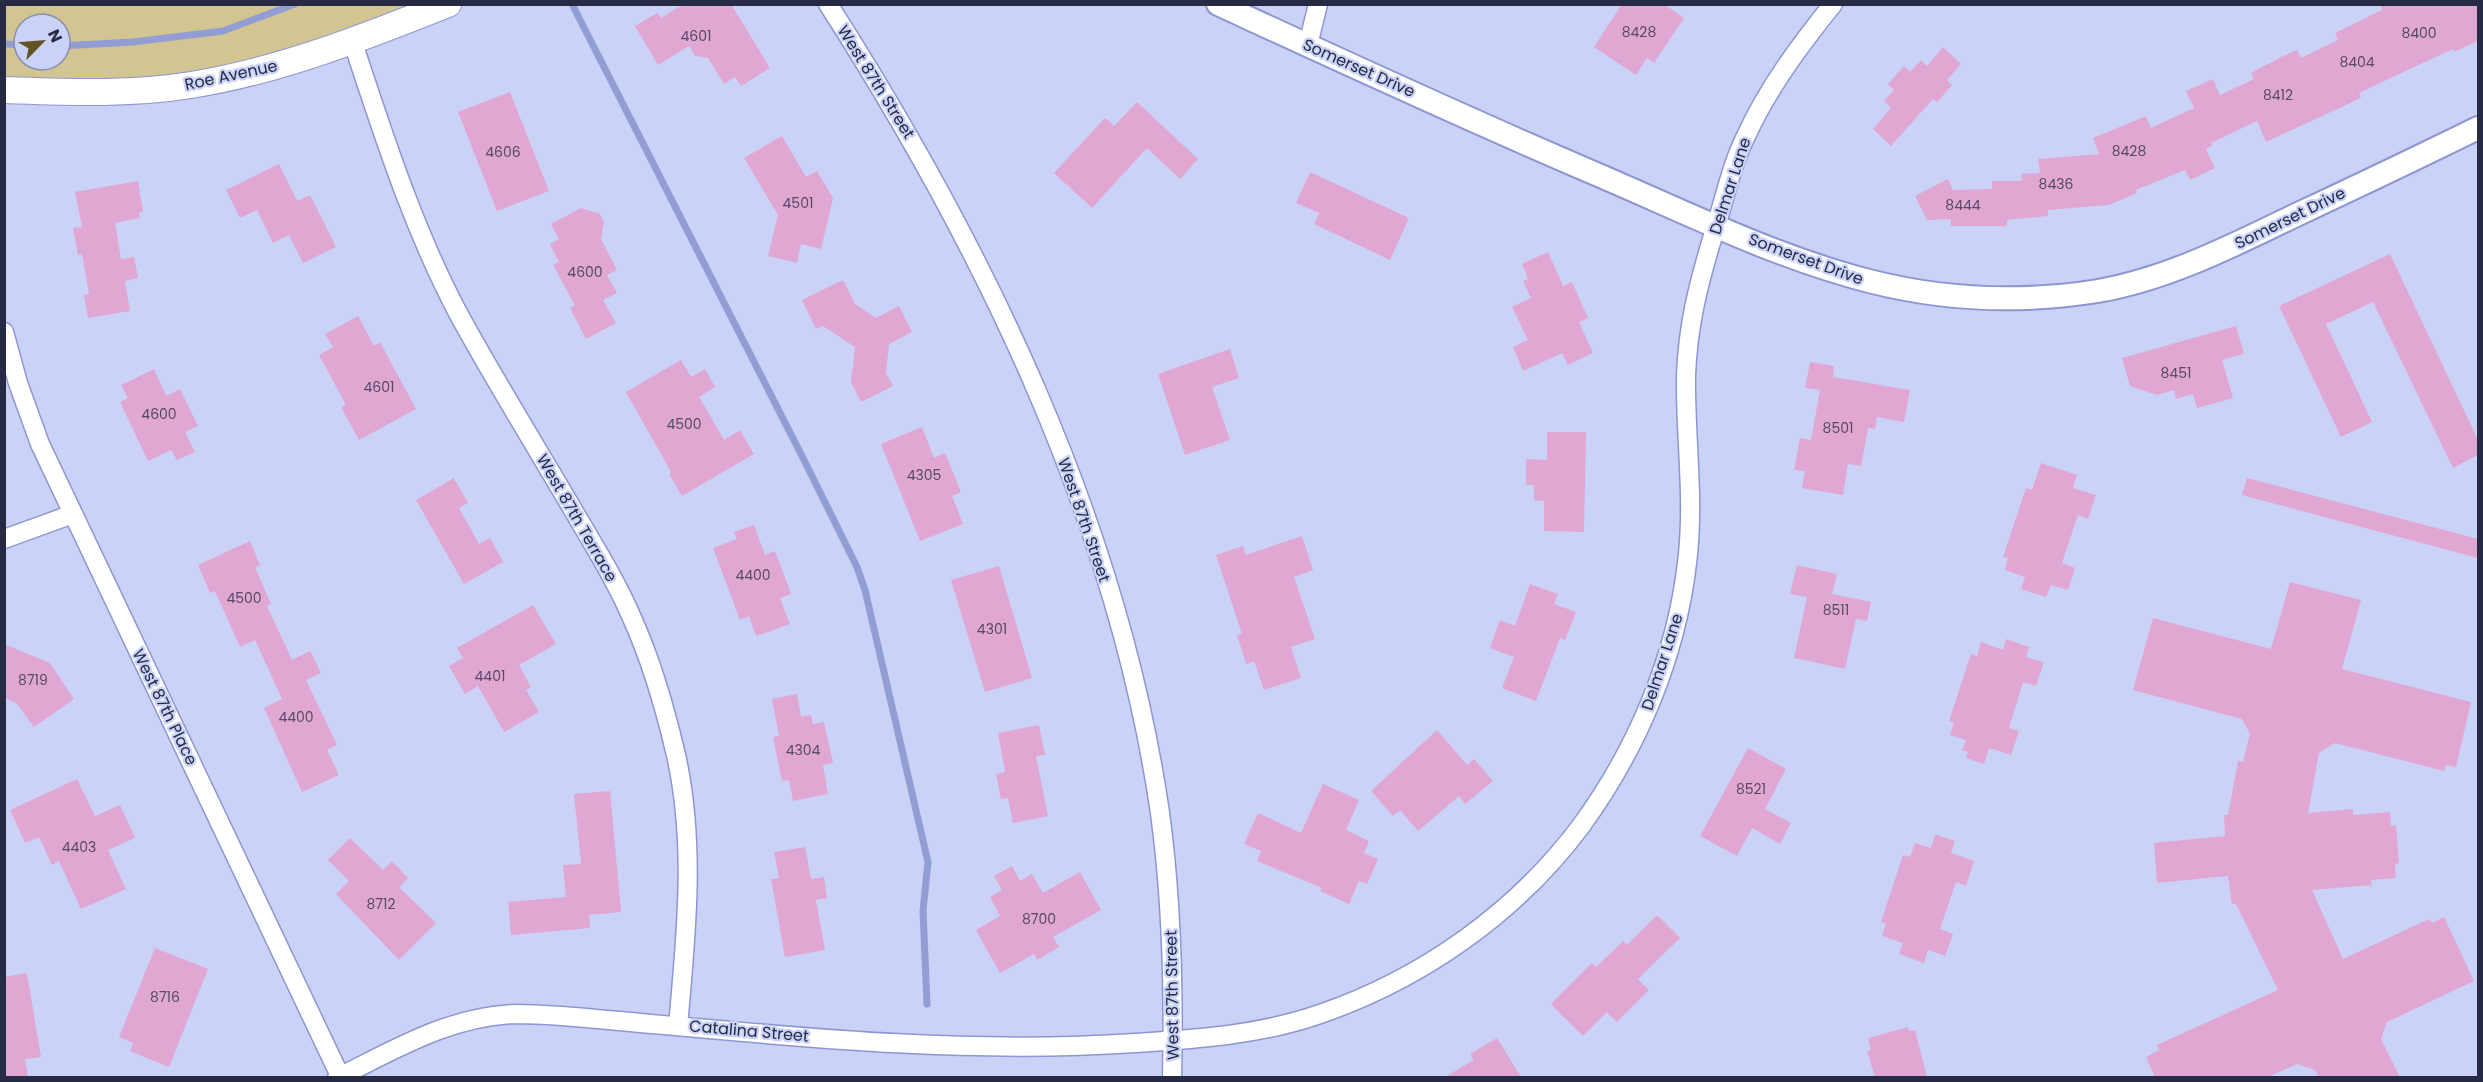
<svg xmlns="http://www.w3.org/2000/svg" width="2483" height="1082" viewBox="0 0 2483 1082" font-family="Poppins,sans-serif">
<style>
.green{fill:#d3c591;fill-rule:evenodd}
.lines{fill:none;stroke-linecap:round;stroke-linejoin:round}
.stream{stroke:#929dd4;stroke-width:7}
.building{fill:#e1a7d3}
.minor-casing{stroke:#8c97d2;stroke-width:21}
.tertiary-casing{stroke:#8c97d2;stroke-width:26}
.secondary-casing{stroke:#8c97d2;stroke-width:28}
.minor{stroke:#fff;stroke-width:18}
.tertiary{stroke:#fff;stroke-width:22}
.secondary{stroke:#fff;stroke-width:26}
.labels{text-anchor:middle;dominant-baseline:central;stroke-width:4.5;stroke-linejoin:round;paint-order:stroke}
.number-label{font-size:14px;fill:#554a67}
.street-label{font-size:16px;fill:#262b43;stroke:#cad2f8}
</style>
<rect width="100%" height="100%" fill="#cad2f8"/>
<path class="green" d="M5 5H448L264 70 5 90ZM24 24H60V60H24Z"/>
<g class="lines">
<g class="stream">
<path d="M572 4 803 458 857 567 865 590 928 862 923 911 927 1004"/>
<path d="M4 44 24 45"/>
<path d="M60 46 133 42 223 31 295 4"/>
</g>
</g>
<g class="building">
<path d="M684 4H731L770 68 741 86 735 77 724 84 708 58 695 56 689 46 658 65 635 26 657 13 661 18Z"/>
<path d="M1622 4H1664L1684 18 1654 63 1647 58 1636 75 1594 47Z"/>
<path d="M2380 4H2478V41L2454 52 2453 49 2412 68 2359 93 2361 98 2266 142 2257 121 2211 143 2212 146 2206 149 2215 168 2190 180 2185 170 2136 190 2137 193 2109 205 2048 210V216L2007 220V226H1951V219L1927 220 1915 196 1948 179 1953 190 1992 189V181H2022L2021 174 2040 173 2038 159 2099 154 2093 138 2146 116 2151 128 2194 108 2186 91 2213 79 2220 95 2254 79 2251 73 2281 57 2297 50 2301 58 2338 40 2335 33 2382 10Z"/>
<path d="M1943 47 1961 64 1947 80 1952 85 1937 102 1933 99 1891 146 1873 129 1891 108 1884 101 1894 90 1888 84 1904 66 1910 72 1921 60 1927 66Z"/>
<path d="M510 92 549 191 497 211 458 112Z"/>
<path d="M1137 102 1198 159 1180 179 1147 148 1092 208 1054 173 1105 118 1114 126Z"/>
<path d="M782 136 806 177 817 171 833 198 821 249 801 244 797 263 768 256 778 215 744 158Z"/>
<path d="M279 164 297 201 310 195 336 247 303 263 289 235 273 243 257 210 240 218 226 190Z"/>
<path d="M1310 172 1409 218 1390 260 1314 224 1319 213 1296 203Z"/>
<path d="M138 181 143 212 139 213 140 218 115 223 121 259 134 257 138 278 125 281 130 311 88 318 84 295 89 294 82 254 78 255 73 228 82 227 75 192Z"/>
<path d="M581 208 600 214 604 222 601 239 617 270 607 275 617 293 603 300 616 323 586 339 570 308 575 305 553 265 559 262 550 244 559 239 551 224Z"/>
<path d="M1548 252 1563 286 1572 282 1588 318 1579 322 1593 353 1568 365 1562 353 1523 371 1513 347 1528 340 1512 307 1531 298 1523 281 1528 279 1522 264Z"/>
<path d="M2390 254 2478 440V455L2453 468 2373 302 2326 324 2372 422 2341 437 2279 306Z"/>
<path d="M843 280 855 304 876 318 899 306 912 332 889 344 886 373 893 386 861 402 851 382 855 347 823 326 816 329 802 300Z"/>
<path d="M358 316 374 346 380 342 416 409 359 440 341 407 346 405 319 355 333 347 325 334Z"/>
<path d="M2236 326 2244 354 2222 360 2233 398 2197 408 2193 394 2176 399 2174 390 2157 395 2130 386 2122 358Z"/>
<path d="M1230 349 1239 378 1212 387 1230 440 1185 455 1158 374Z"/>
<path d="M681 360 691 377 705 369 715 387 699 397 724 440 740 430 754 454 682 496 669 474 671 472 626 392Z"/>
<path d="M1810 362 1834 366 1833 377 1910 390 1904 422 1877 417 1875 429 1868 428 1861 466 1848 464 1843 495 1802 488 1805 471 1794 470 1800 438 1811 440 1820 390 1805 388Z"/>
<path d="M154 369 166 396 180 389 198 426 185 432 195 452 177 460 171 450 148 461 120 402 128 398 121 385Z"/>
<path d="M922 427 934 458 945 453 961 492 952 496 963 524 920 541 881 444Z"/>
<path d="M1547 432H1586L1584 532 1544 531V501L1534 500V485H1526V459L1547 460Z"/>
<path d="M2041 463 2077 475 2073 488 2096 495 2088 519 2078 515 2062 563 2075 568 2068 590 2051 585 2046 597 2021 589 2025 577 2005 570 2008 558 2003 557 2026 488 2032 490Z"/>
<path d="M454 478 468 503 459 508 479 544 490 538 503 562 464 584 416 500Z"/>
<path d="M2247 478 2478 539V558L2242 495Z"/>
<path d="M754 525 765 555 775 551 791 594 780 598 790 624 756 636 749 616 740 620 713 548 737 539 734 532Z"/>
<path d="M1302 536 1313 570 1294 577 1315 639 1291 647 1301 678 1264 690 1254 661 1246 664 1237 635 1242 634 1216 555 1243 546 1246 555Z"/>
<path d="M250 541 260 565 255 567 271 604 267 606 292 660 310 651 321 673 306 680 337 745 327 750 339 775 302 792 264 708 282 699 255 640 240 647 215 591 210 593 198 565Z"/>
<path d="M1797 565 1837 574 1832 594 1871 602 1867 621 1856 619 1845 669 1794 658 1807 597 1790 594Z"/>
<path d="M999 566 1032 678 985 692 951 580Z"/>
<path d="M2290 582 2361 600 2342 669 2471 702 2456 767 2446 765 2444 771 2335 743 2319 753 2308 813 2353 809V815L2390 812 2391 826 2396 825 2399 863 2395 864 2396 878 2371 880 2372 885 2312 890 2343 959 2429 919 2432 923 2444 917 2474 981 2387 1022 2381 1039 2400 1077H2319L2315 1070 2297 1064 2268 1077H2155L2146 1057 2159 1050 2157 1045 2278 990 2236 904H2232L2228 876 2157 883 2154 843 2225 836 2224 815H2228L2238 761 2243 762 2250 734 2242 719 2133 690 2153 618 2271 649Z"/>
<path d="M1530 584 1558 594 1554 604 1576 612 1565 640 1560 638 1536 701 1502 688 1514 657 1490 648 1500 620 1515 626Z"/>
<path d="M533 605 556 644 519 665 531 687 526 690 539 712 504 732 478 686 465 694 449 666 463 658 457 648Z"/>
<path d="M2006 639 2029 647 2026 657 2044 662 2036 686 2023 682 2009 728 2019 731 2011 755 1989 748 1984 764 1966 758 1968 752 1962 750 1966 740 1950 735 1954 723 1949 721 1971 654 1977 656 1981 642 2003 650Z"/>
<path d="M4 644 50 663 74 699 34 727 17 704 4 697Z"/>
<path d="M797 694 801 717 811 715 813 724 824 722 833 763 823 765 828 794 793 801 789 780 782 781 773 737 779 736 772 699Z"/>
<path d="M1039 725 1045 755 1036 756 1048 816 1013 823 1008 798 1001 799 996 774 1005 772 998 733Z"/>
<path d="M1437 730 1467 765 1474 759 1493 781 1465 804 1459 796 1418 831 1400 810 1393 816 1371 791Z"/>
<path d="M1748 748 1786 769 1765 809 1791 823 1780 844 1752 828 1737 856 1700 836Z"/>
<path d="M77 779 95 816 120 805 135 838 108 850 126 889 81 909 59 861 52 865 39 837 25 843 10 810Z"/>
<path d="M1323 784 1359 800 1346 830 1369 841 1364 853 1378 859 1367 884 1359 881 1349 904 1320 891 1322 888 1257 861 1261 851 1244 844 1258 813 1301 833Z"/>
<path d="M610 791 621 912 589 915 590 928 511 935 508 902 566 897 563 865 581 864 574 794Z"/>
<path d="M1935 834 1955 841 1951 853 1974 861 1966 886 1956 882 1940 929 1953 934 1945 956 1928 950 1924 963 1899 954 1903 943 1882 936 1886 924 1881 922 1903 855 1910 857 1915 843 1931 848Z"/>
<path d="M350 838 383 870 392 861 408 878 399 887 436 923 399 960 336 894 349 881 328 860Z"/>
<path d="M805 847 811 879 824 877 827 898 816 900 825 950 785 957 771 879 779 878 774 852Z"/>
<path d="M1012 866 1020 881 1032 874 1043 893 1080 872 1101 910 1053 937 1059 947 1037 960 1034 954 1000 973 976 930 1000 916 990 897 1002 890 994 876Z"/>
<path d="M1657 915 1680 938 1638 979 1649 990 1617 1022 1607 1012 1583 1036 1551 1004 1592 963 1596 967 1623 941 1627 945Z"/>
<path d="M155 948 208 969 169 1067 130 1051 133 1043 119 1037Z"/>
<path d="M27 973 41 1057 25 1059 28 1077H4V977Z"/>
<path d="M1908 1027 1909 1031 1915 1030 1927 1077H1875L1867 1051 1871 1050 1868 1038Z"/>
<path d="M1497 1038 1521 1077H1445L1474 1060 1470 1054Z"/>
</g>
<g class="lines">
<g class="minor-casing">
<g id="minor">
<path d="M828 4C985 249 1118 523 1160 813 1172 901 1174 989 1172 1078"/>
<path d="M352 40C383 133 412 226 458 313 495 381 537 448 576 515 596 549 617 583 632 618 652 662 665 708 676 755 696 844 686 936 678 1026"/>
<path d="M1308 45 1318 4"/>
<path d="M4 332 18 383 40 444 340 1076"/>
<path d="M4 539 73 514"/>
<path d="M337 1078C394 1050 450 1016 515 1014 531 1014 547 1015 562 1016 752 1032 944 1056 1135 1043 1197 1039 1260 1035 1320 1014 1422 979 1516 913 1581 826 1637 749 1676 658 1687 563 1695 500 1685 437 1686 375 1688 325 1698 286 1712 239 1723 206 1730 168 1746 136 1768 88 1800 45 1833 4"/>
</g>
</g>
<g class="tertiary-casing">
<path id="tertiary" d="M1218 4C1344 62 1469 120 1596 174 1685 212 1775 257 1869 281 1943 300 2022 303 2098 291 2167 279 2232 246 2294 216 2356 187 2417 158 2478 128"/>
</g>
<g class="secondary-casing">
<path id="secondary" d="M4 90C67 92 130 95 191 85 279 71 365 37 448 4"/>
</g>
<use href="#minor" class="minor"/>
<use href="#tertiary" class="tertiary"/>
<use href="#secondary" class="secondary"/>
</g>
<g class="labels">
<g class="number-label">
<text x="1639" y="32">8428</text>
<text x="2419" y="33">8400</text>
<text x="696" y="36">4601</text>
<text x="2357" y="62">8404</text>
<text x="2278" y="95">8412</text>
<text x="2129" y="151">8428</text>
<text x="503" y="152">4606</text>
<text x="2056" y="184">8436</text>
<text x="798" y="203">4501</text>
<text x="1963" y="205">8444</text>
<text x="585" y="272">4600</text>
<text x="2176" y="373">8451</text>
<text x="379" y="387">4601</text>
<text x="159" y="414">4600</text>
<text x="684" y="424">4500</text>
<text x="1838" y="428">8501</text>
<text x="924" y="475">4305</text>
<text x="753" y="575">4400</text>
<text x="244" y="598">4500</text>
<text x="1836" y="610">8511</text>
<text x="992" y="629">4301</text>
<text x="490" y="676">4401</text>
<text x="33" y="680">8719</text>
<text x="296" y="717">4400</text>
<text x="803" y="750">4304</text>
<text x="1751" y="789">8521</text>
<text x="79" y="847">4403</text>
<text x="381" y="904">8712</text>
<text x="1039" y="919">8700</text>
<text x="165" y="997">8716</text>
</g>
<g class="street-label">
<text transform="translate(1359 68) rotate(24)">Somerset Drive</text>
<text transform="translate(231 75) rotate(-12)">Roe Avenue</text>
<text transform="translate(876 82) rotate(58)">West 87th Street</text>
<text transform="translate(1730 186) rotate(-72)">Delmar Lane</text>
<text transform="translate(2290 218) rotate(-26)">Somerset Drive</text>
<text transform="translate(1806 259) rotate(20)">Somerset Drive</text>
<text transform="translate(577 518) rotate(60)">West 87th Terrace</text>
<text transform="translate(1084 520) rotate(71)">West 87th Street</text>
<text transform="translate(1662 662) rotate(-72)">Delmar Lane</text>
<text transform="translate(165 707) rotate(64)">West 87th Place</text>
<text transform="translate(1172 995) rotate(-91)">West 87th Street</text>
<text transform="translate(749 1031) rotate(5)">Catalina Street</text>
</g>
</g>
<rect width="2483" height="1082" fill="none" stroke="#262b43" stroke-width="12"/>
<g transform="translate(42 42) rotate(65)"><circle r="28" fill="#cad2f8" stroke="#888fb0" stroke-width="1.5"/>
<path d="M0-4.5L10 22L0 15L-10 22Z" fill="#625522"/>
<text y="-9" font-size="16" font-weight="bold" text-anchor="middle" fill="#262b43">N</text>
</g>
</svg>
